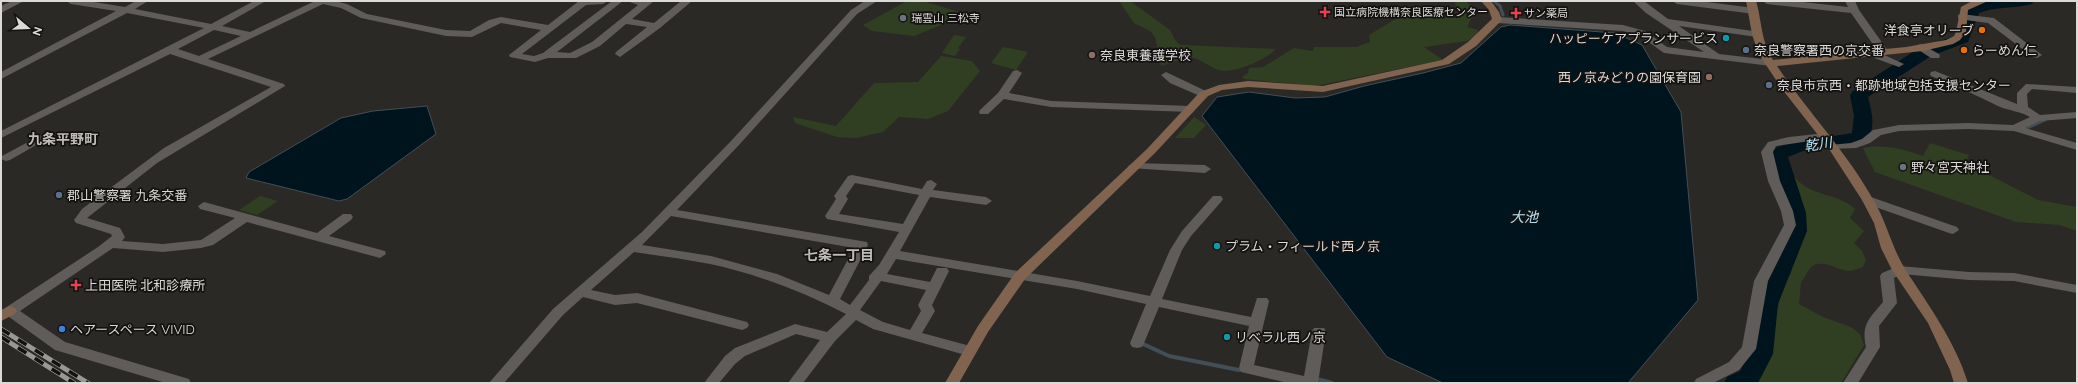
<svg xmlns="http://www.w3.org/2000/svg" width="2078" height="384" viewBox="0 0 2078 384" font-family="Raleway,'Noto Sans JP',sans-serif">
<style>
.green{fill:#303f21}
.water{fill:#00141e;stroke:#424f56}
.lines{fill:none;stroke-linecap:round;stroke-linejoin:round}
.stream-far1{stroke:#424f56;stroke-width:3}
.stream{stroke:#424f56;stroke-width:4}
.river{fill:#00141e;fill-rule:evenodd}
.street{fill:#5f5c59;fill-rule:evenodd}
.secondary{fill:#80644f;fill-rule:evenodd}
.rail-casing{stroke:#9a9896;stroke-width:5}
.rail{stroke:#131210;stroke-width:3.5;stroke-dasharray:10;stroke-linecap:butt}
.health-dot{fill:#e0444e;stroke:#131210;stroke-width:1.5}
.worship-dot{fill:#6b7280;stroke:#131210;stroke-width:1.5}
.food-dot{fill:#e8710a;stroke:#131210;stroke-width:1.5}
.culture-dot{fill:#0f9aa8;stroke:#131210;stroke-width:1.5}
.service-dot{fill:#5c6f8a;stroke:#131210;stroke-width:1.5}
.education-dot{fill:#8d6e63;stroke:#131210;stroke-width:1.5}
.shop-dot{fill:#3f7fe0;stroke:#131210;stroke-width:1.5}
.labels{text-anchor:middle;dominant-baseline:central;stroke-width:3.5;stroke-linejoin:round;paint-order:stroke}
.far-poi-label{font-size:11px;fill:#dcdad8;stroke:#131210;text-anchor:start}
.poi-label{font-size:13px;fill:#dcdad8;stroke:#131210;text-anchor:start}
.neighbourhood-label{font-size:14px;font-weight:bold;fill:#c0bdb9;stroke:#131210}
.water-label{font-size:14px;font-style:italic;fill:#b4e4f7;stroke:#131210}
</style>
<rect width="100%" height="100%" fill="#2b2926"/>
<g class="green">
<path d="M907 1H923L966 14 948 19 941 25 914 36 872 31 863 25Z"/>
<path d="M1119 1H1130L1170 30 1175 40 1180 45 1276 49C1266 60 1233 74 1218 70 1208 66 1200 58 1189 57L1161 66 1155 37 1150 31 1134 23Z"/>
<path d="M1454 1H1466L1478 13 1471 19 1467 27 1478 30 1477 35 1467 41 1424 47 1443 60 1315 86 1244 79 1242 77 1248 73 1249 68 1263 67 1294 48 1313 51 1314 47H1356L1370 42 1369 35 1402 15 1461 18Z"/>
<path d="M954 35 966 37 958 48 960 49 955 56 942 53Z"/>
<path d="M1003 47 1028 52 1016 70 991 63Z"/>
<path d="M941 56 972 61 980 71 948 111 928 119 899 117 883 132 856 138 837 137 795 123 793 117 836 126 874 83 918 82Z"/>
<path d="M1194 117 1206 125 1194 138H1175Z"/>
<path d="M1930 143 1969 155 1966 163 2038 200 2077 207V231L2060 225 2016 222 1875 172 1863 148C1884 144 1903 149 1923 156Z"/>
<path d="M1783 158 1788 160C1790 165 1790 171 1793 175 1808 197 1837 192 1855 209L1850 218 1864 231 1854 243 1862 251 1866 260 1863 267C1859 268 1855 270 1851 271 1838 271 1827 260 1814 265 1808 268 1806 277 1801 282L1799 304 1823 317 1851 327 1860 334 1864 345 1841 383H1743L1752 379 1763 356 1771 310 1779 307C1776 291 1778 285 1791 274L1794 245 1799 240C1802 206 1784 189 1780 159Z"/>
<path d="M260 196 278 201 257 215 239 210Z"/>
</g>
<g class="water">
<path d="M1510 25 1615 33 1642 45 1681 112 1698 300 1628 383H1443L1387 357 1202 116 1217 97 1249 92 1295 98 1325 97 1364 86 1423 73 1461 63 1501 27Z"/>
<path d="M427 106 436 134 347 199 339 201 246 178 249 172 341 118 373 111Z"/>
</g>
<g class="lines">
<g class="stream-far1">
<path d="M1494 1 1500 6 1503 15"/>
<path d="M2027 128 2045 120"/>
</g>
<g class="stream">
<path d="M1141 343 1169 356 1239 370"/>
<path d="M1317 379 1332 383"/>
</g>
<path class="river" d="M1983 1H2034L2032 4C2014 9 1996 6 1979 13L1968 42 1931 56 1868 97C1872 112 1876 127 1867 141L1803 151 1788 157 1806 213 1807 231 1778 304 1773 354 1758 383H1724L1727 377 1740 371 1749 354 1756 304 1787 231 1786 213 1769 164 1768 155 1777 147 1786 144 1852 133 1854 116 1850 95 1853 91 1919 48 1955 36 1966 7Z"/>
<g class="street">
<path d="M12 1H24L1 13V6Z"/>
<path d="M66 1H88L125 7 136 1H148L135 9 211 24 254 1H266L222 26 250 32 315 1H335L347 4 367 14 446 30 470 31 489 20 501 17 548 25 579 1H608L603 4 586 5 522 54 534 56 543 53 612 1H623L557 52 570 53 592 42 638 5 627 1H654L632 19 654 23 681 1H692L660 28 620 57 615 54 616 52 647 27 626 24 600 46 576 58H548L535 62 510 57 509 55 541 30 501 23 472 37 446 36 361 18 341 8 323 4 208 59 284 84 285 86 157 163 87 218 120 228 125 237 122 241 163 244 201 240 235 218 200 209 198 206 204 202 317 233 343 214H351L353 217 351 220 329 236 385 251 386 254 380 258 247 222 213 245 201 248 163 252 113 248 20 311 65 342 189 379 191 383H166L55 350 5 314 3 311 5 308 98 247 112 236 111 234 76 223 74 220 82 209 164 148 271 87 170 54 1 138V131L204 28 127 13 1 79V72L116 11 71 4ZM214 30 241 36 199 56 178 49Z"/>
<path d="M865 1H877L857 14 739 145 677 210 867 242 868 245 840 299 850 305 869 280V276L879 265 899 232 827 219 825 216 836 199 834 196 848 176 852 175 922 189 927 181 931 180 937 184 933 190 986 197 992 201 986 205 930 197 900 251 1077 281 1150 296 1170 250 1182 231 1213 196H1221L1223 199 1221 202 1191 236 1182 250 1162 299 1251 317 1257 298H1267L1269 301 1254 365 1304 376 1312 331 1314 328H1324L1326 331 1318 383H1288L1241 372 1239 368 1249 326 1159 307 1144 343 1142 347 1137 348 1132 347 1130 343 1146 304 1077 289 896 259 887 274 930 282 937 268H947L949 271 932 305 935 311 922 333 974 347 976 351 974 355 969 356 873 329 856 320 835 341 803 383H788L820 340 796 334 745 356 735 364 719 383H704L725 356 735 348 795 324 827 332 846 314C804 292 757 274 710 264 685 259 659 256 634 252L591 290 615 295 637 293 747 322 749 325 747 328 742 330 637 303 615 305 583 297 563 315 504 383H489L553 309 642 232 731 141 851 10ZM855 183 919 195 903 224 839 214 848 199 846 196ZM671 216 854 248 829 295 777 274 711 256 642 245ZM881 281 926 290 918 305 921 311 910 330 883 322 860 310Z"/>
<path d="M1633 1H1644L1668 19 1760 32 1762 34 1757 37 1679 26 1719 54 1771 60 1776 63 1771 66 1664 53 1639 35 1623 31 1497 23 1492 20 1497 17 1623 25 1645 31 1667 47 1704 52 1646 13Z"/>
<path d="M1672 1H1699L1754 8 1759 11 1754 14 1677 4Z"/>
<path d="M1762 1H1794L1848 7 1845 1H1855L1859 10 1888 51 1887 53H1880L1904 64 1899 67 1866 55 1865 53 1870 50 1879 53 1851 13 1767 4Z"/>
<path d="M1961 14 1994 18 2042 55 2037 58 2033 57 1988 23 1958 19V15Z"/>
<path d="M1921 44 1939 54 1940 56 1939 58H1931L1917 49 1916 47 1917 45Z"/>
<path d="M1017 70 1022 73 1009 93 1051 101 1190 106 1195 109 1190 112 1051 107 1004 99 988 114H980L979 112 980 110 998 93 1013 71Z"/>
<path d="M1935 71 2017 104V93L2026 84 2077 87V93L2032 89 2027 94 2028 107 2040 115 2077 112V118L2040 121 2025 128 2077 143V150L2014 131 1968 129 1899 131 1881 135 1870 143 1856 148 1830 149 1828 147 1830 145 1851 143 1862 139 1873 130 1899 125 1968 123 2013 125 2030 117C2020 111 2009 111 1998 106 1976 95 1954 85 1931 76L1930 74 1931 72Z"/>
<path d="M1166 72 1208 92 1209 94 1204 97 1200 96 1170 83 1161 75Z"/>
<path d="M1826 133 1832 136 1830 138 1776 146 1773 152 1780 181 1793 211 1796 225 1768 281 1756 349 1739 370 1713 383H1694L1696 379 1729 362 1742 347 1754 281 1784 225 1781 211 1768 181 1761 152 1768 142 1789 137Z"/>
<path d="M41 135 47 138 45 140 10 160 6 161 1 159 2 156Z"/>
<path d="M1134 163 1205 165 1211 169 1205 173 1130 168 1128 166Z"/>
<path d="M1868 196 1957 227 1959 230 1953 234 1949 233 1864 203 1862 200Z"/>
<path d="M1899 266 1969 272 2014 273 2077 285V293L2014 281 1969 280 1901 274 1894 278 1897 303 1879 326 1880 347 1858 383H1843L1866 347C1861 324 1869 319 1883 302L1880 276 1882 273Z"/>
</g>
<g class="secondary">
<path d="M1481 1H1491L1499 12 1502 20 1476 46 1449 64 1323 92 1248 87 1222 90 1208 96 1155 153 1025 279 988 332 959 383H945L978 326 1015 273 1147 149 1200 92 1219 85 1248 81 1323 86 1442 60 1468 42 1492 19 1489 10Z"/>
<path d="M1746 1H1756C1762 21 1761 42 1773 60L1906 47 1946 40 1954 36 1956 32 1961 7 1972 1H1988L1968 10 1966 32 1960 40 1953 44 1923 51 1777 66C1808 112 1847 152 1874 201 1887 223 1892 248 1905 269 1929 306 1955 341 1968 383H1954L1950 370 1928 323 1892 270 1881 248 1874 223 1862 200 1829 149 1782 89 1758 53 1752 34Z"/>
<path d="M10 306 15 308 17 311 15 314 1 321V310Z"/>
</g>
<g class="rail-casing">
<g id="rail">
<path d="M1 329 88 383"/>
<path d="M1 337 74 383"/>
</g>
</g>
<use href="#rail" class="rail"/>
</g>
<g class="health-dot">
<path d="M1323 6h4v4h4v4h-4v4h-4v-4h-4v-4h4z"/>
<path d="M1514 7h4v4h4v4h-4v4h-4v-4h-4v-4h4z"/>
<path d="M74 279h4v4h4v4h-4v4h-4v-4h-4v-4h4z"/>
</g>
<g class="worship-dot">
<circle cx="903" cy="18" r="4"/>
<circle cx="1903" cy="167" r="4"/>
</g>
<g class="food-dot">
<circle cx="1982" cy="30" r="4"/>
<circle cx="1964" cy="50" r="4"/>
</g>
<g class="culture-dot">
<circle cx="1726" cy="38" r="4"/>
<circle cx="1217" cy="246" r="4"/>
<circle cx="1227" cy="337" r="4"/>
</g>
<g class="service-dot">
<circle cx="1746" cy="50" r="4"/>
<circle cx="1769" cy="85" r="4"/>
<circle cx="59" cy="195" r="4"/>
</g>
<g class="education-dot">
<circle cx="1092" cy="55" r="4"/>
<circle cx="1709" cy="77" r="4"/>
</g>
<circle class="shop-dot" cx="62" cy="329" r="4"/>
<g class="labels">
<g class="far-poi-label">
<text x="1334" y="12">国立病院機構奈良医療センター</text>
<text x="1524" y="13">サン薬局</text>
<text x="911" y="18">瑞雲山 三松寺</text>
</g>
<g class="poi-label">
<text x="1974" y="30" text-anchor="end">洋食亭オリーブ</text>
<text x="1718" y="38" text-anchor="end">ハッピーケアプランサービス</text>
<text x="1754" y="50">奈良警察署西の京交番</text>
<text x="1972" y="50">らーめん仁</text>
<text x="1100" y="55">奈良東養護学校</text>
<text x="1701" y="77" text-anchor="end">西ノ京みどりの園保育園</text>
<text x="1777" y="85">奈良市京西・都跡地域包括支援センター</text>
<text x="1911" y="167">野々宮天神社</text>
<text x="67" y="195">郡山警察署 九条交番</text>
<text x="1225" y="246">プラム・フィールド西ノ京</text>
<text x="85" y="285">上田医院 北和診療所</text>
<text x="70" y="329">ヘアースペース VIVID</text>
<text x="1235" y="337">リベラル西ノ京</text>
</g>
<g class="neighbourhood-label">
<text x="63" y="139">九条平野町</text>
<text x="839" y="255">七条一丁目</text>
</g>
<g class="water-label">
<text transform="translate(1818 144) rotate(-9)">乾川</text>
<text x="1524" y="217">大池</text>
</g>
</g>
<rect width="2078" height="384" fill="none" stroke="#dcdad8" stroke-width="4"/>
<g transform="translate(28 28) rotate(109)" stroke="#131210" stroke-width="3" paint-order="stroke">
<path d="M0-3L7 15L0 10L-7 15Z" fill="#dcdad8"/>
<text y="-6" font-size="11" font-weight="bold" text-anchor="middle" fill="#dcdad8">N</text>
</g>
</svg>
